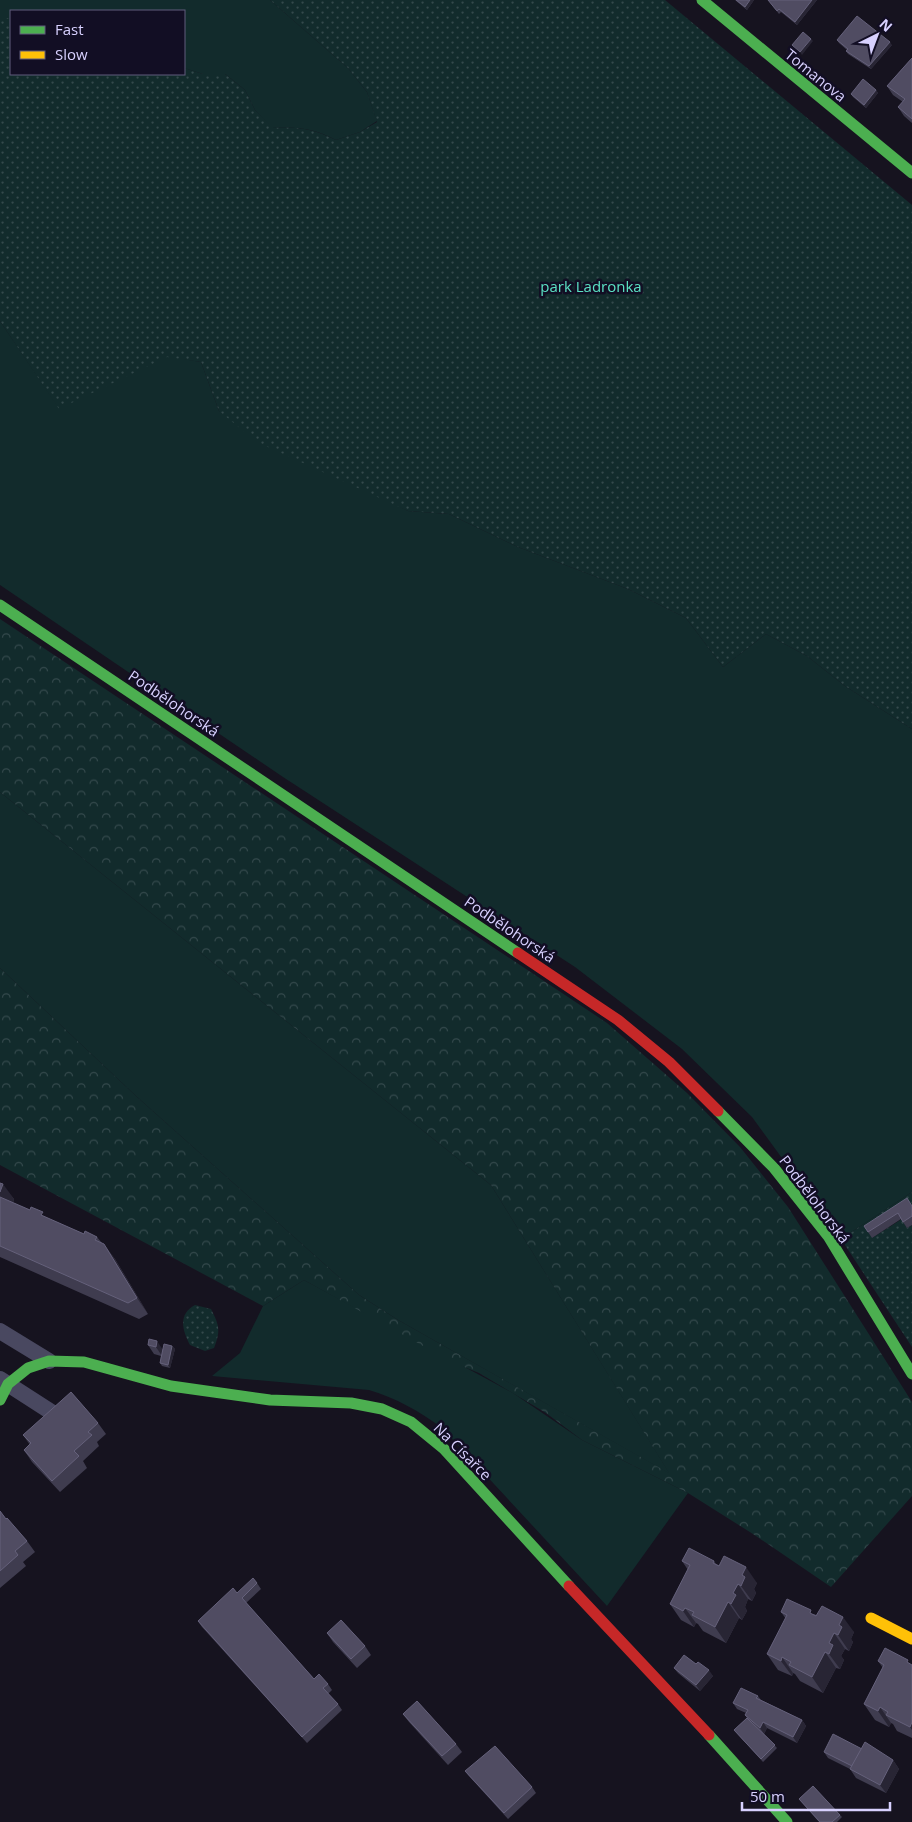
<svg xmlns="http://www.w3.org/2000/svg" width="912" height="1822" viewBox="0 0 912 1822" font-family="'Open Sans',sans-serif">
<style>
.grass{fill:#122b2c}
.forest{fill:url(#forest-crowns)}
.park{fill:url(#park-dots)}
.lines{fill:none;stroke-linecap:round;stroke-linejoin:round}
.street{stroke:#494860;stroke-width:16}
.fast{stroke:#4caf50;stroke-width:11}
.slow{stroke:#ffc107;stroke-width:11}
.jam{stroke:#c62828;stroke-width:11}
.wall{fill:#3f3c4f}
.shaded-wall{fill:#282534}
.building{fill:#504c62;stroke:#65617b}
.labels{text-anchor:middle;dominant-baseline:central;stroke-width:5;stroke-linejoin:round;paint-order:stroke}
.street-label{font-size:15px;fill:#d8d1ff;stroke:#120e24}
.park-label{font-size:15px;fill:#5be2c4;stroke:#120e24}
</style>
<defs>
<pattern id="forest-crowns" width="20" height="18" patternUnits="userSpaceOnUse" patternTransform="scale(1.25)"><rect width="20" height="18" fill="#122b2c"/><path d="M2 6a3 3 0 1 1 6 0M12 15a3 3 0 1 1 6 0" fill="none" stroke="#34494c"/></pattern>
<pattern id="park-dots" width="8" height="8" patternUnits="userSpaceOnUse" patternTransform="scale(1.25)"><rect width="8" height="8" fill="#122b2c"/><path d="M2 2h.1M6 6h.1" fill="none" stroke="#34494c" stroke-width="1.8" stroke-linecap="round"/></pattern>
</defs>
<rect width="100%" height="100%" fill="#16131f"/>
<g class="grass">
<path d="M0 0H270L348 68 367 92 377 121 360 132 336 140C313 128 299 127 272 128L255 110 245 90 225 74H203L184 68V11H11V18H0Z"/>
<path d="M0 321 59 408 167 356 201 362 219 411 408 511 449 514 518 547 628 589 686 618 723 667 766 634 807 656 845 686 912 729V1192L841 1239 752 1117 682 1049 575 967 283 777 0 585Z"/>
<path d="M0 792 491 1185 670 1474 398 1320 359 1295 137 1097 0 968Z"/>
<path d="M304 1280 513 1393 582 1440 688 1493 607 1606 442 1428C419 1411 396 1398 369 1390L212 1376 240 1353 263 1306Z"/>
</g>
<path class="forest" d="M0 619 607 1023 687 1093 740 1147 788 1207 912 1402V1496L831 1587 753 1534 688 1493 582 1440 546 1413 479 1373 452 1362 304 1280 263 1306 0 1165V968L137 1097 359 1295 398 1320 669 1473 491 1185 0 792Z"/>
<g class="park">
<path d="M270 0H665L912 205V729L845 686 807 656 766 634 723 667 686 618 628 589 518 547 449 514 408 511 257 442 219 411 201 362 167 357 59 409 0 321V18H11V74H184V68L203 74H225L245 90 255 110 273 128C299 127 312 128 336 140L360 132 377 122 367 92 348 68Z"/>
<path d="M912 1192V1205L872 1238 902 1219 907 1228 912 1225V1347L841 1239Z"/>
<path d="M195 1305 211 1309C219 1325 221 1330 214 1348L205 1351 190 1345C182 1330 178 1314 195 1305Z"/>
</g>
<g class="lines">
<g class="street">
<path d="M0 1331 49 1361"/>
<path d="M0 1379 59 1417"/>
</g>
<g class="fast">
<path d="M702 0 912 173"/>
<path d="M0 605 518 953"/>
<path d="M718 1111 774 1168 828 1236 912 1374"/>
<path d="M0 1400 8 1384 28 1368 49 1361 84 1362 171 1386 270 1400 351 1403 382 1409 411 1422 444 1449 569 1586"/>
<path d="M709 1735 787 1822"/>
</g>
<path class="slow" d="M871 1618 912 1639"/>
<g class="jam">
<path d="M518 953 618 1020 669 1062 718 1111"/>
<path d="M569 1586 709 1735"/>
</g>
</g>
<g class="wall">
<path d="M735 0H754L747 10Z"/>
<path d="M768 0H817L797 25 781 12 779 14Z"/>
<path d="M837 40 892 45 871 69 848 54 846 51 847 50 839 43Z"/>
<path d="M912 58V123L904 116 898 107 903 102 893 95 887 86Z"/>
<path d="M876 90 878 93 866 108 853 97 851 94Z"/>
<path d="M0 1183 14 1199 13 1203 84 1234 97 1237 115 1259 148 1314 139 1319 0 1257Z"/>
<path d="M912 1205V1225L907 1228 901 1219 872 1238 864 1226Z"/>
<path d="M148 1345 163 1349 172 1346 175 1349 170 1368 162 1366 160 1363 161 1356 154 1354Z"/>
<path d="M98 1423 106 1434 97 1442 99 1446 83 1461 87 1468 60 1492 32 1462 24 1450 30 1445 23 1435Z"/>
<path d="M0 1511 6 1519 27 1541 35 1552 23 1562 26 1566 0 1588Z"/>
<path d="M682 1561H714L716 1564 757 1583 754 1589 756 1593 752 1601 748 1599 745 1607 747 1611 742 1620 739 1618 726 1643 703 1631 698 1624 696 1623 694 1627 681 1620 670 1604 688 1570Z"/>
<path d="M257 1583 261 1589 246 1603 314 1679 328 1684 332 1690 328 1694 338 1704 342 1710 307 1743 202 1627 198 1621 237 1593Z"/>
<path d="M781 1612 814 1614 854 1632 851 1639 853 1642 849 1651 845 1649 841 1656 844 1660 840 1669 836 1668 823 1693 800 1681 795 1674 793 1673 792 1676 778 1670 767 1654 786 1619Z"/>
<path d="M327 1633 365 1646 371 1655 357 1668 333 1642Z"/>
<path d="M878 1661 912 1665V1738L897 1731 893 1724 891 1723 889 1727 875 1720 864 1704 883 1668Z"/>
<path d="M696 1664 713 1676 700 1691 678 1673 674 1668Z"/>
<path d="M758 1696 761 1700 802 1720 806 1726 797 1743 767 1728 764 1734 777 1748 763 1762 734 1730 747 1718 745 1715 746 1713 737 1709 733 1703Z"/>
<path d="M403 1714 456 1744 462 1752 448 1765 409 1722Z"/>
<path d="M862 1749 893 1760 899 1769 886 1793 856 1778 850 1769 828 1758 824 1752Z"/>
<path d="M465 1771 532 1787 536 1793 508 1819 469 1776Z"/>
<path d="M799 1799 840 1815 842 1817 837 1822H819Z"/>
</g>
<g class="shaded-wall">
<path d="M750 0H754L747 10 745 7Z"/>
<path d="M812 0H817L797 25 795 22Z"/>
<path d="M811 39 813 41 802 55 800 52Z"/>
<path d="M890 42 892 45 871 69 869 66Z"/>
<path d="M876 90 878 93 866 108 864 105Z"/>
<path d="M3 1184 14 1199 9 1212 0 1198V1192Z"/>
<path d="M104 1244 115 1259 148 1314 137 1298Z"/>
<path d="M157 1341 163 1350 162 1356 156 1347Z"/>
<path d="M172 1346 175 1349 170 1368 168 1365Z"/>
<path d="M746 1567 757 1583 754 1589 756 1593 752 1601 741 1586 742 1575Z"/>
<path d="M738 1584 748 1599 745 1607 747 1611 742 1620 731 1604 733 1593Z"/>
<path d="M728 1602 739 1618 726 1643 715 1627Z"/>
<path d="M685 1608 696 1623 694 1627 683 1611Z"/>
<path d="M843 1617 854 1632 851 1639 853 1642 849 1651 838 1635 839 1625Z"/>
<path d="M834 1633 845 1649 841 1656 844 1660 840 1669 829 1654V1643Z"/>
<path d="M825 1652 836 1668 823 1693 812 1677Z"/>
<path d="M782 1657 793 1673 792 1676 781 1661Z"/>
<path d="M709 1670 713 1676 700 1691 696 1685Z"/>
<path d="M880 1707 891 1723 889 1727 878 1711Z"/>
<path d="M802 1720 806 1726 797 1743 793 1737Z"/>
<path d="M763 1722 767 1728 764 1734 760 1728Z"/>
<path d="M912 1722V1730L910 1727Z"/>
<path d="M893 1760 899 1769 886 1793 880 1785Z"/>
</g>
<g class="building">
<path d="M736 0H750L745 7Z"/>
<path d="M768 0H812L795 22 779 9 777 11Z"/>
<path d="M857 16 890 42 869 66 846 51 848 49 837 40Z"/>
<path d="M803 32 811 39 800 52 792 45Z"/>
<path d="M912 58V119L898 107 905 99 887 86Z"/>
<path d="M863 79 876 90 864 105 851 94Z"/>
<path d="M0 1183 3 1184 0 1192Z"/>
<path d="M0 1197 30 1210 31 1207 43 1212 41 1215 84 1234 85 1231 97 1237 95 1240 104 1244 137 1298 128 1303 0 1246Z"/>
<path d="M907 1198 912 1206V1216L903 1222 898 1213 868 1232 864 1226Z"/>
<path d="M149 1339 157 1341 156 1347 148 1345Z"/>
<path d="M164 1344 172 1346 168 1365 160 1363Z"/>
<path d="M71 1392 98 1423 88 1432 92 1435 74 1451 79 1456 52 1481 24 1450 31 1443 23 1435Z"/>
<path d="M0 1511 6 1519 7 1518 27 1541 15 1551 18 1555 0 1571Z"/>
<path d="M689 1548 714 1561 713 1563 719 1566 724 1556 746 1567 742 1575 745 1577 741 1586 738 1584 733 1593 736 1595 731 1604 728 1602 715 1627 692 1615 694 1612 685 1608 683 1611 670 1604 690 1565 682 1561Z"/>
<path d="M253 1578 257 1583 242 1598 314 1679 319 1674 328 1684 323 1688 338 1704 302 1737 198 1621 233 1588 237 1593Z"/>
<path d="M787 1599 811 1610 810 1613 816 1616 822 1606 843 1617 839 1625 842 1627 838 1635 834 1633 829 1643 833 1645 829 1654 825 1652 812 1677 789 1665 791 1662 782 1657 781 1661 767 1654 787 1615 781 1612Z"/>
<path d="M341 1620 365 1646 351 1659 327 1633Z"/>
<path d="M885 1648 908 1660 907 1662 912 1665V1722L910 1727 886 1715 888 1712 880 1707 878 1711 864 1704 884 1665 878 1661Z"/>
<path d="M684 1655 696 1664 698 1662 709 1670 696 1685 674 1668Z"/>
<path d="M741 1688 758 1696 756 1698 802 1720 793 1737 763 1722 760 1728 745 1715 748 1710 733 1703Z"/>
<path d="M417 1701 456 1744 442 1756 403 1714Z"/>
<path d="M747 1718 775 1745 761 1759 734 1730Z"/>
<path d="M833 1734 862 1749 852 1766 824 1752Z"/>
<path d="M865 1742 893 1760 880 1785 850 1769Z"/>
<path d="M495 1746 532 1787 504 1813 465 1771Z"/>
<path d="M813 1786 840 1815 832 1822H820L799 1799Z"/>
</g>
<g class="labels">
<g class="street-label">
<text transform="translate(816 75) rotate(39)">Tomanova</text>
<text transform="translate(174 703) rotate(34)">Podbělohorská</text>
<text transform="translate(510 929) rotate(34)">Podbělohorská</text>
<text transform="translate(815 1199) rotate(53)">Podbělohorská</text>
<text transform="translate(463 1451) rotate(45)">Na Císařce</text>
</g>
<g class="park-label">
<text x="591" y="286">park Ladronka</text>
</g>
</g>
<rect x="10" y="10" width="175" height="65" fill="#120e24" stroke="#615c7c"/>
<rect x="20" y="26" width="25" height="8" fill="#4caf50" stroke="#615c7c"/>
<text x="55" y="35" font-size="15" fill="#d8d1ff">Fast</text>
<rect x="20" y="51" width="25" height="8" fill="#ffc107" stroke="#615c7c"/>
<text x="55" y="60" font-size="15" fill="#d8d1ff">Slow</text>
<g transform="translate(877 35) rotate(42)" stroke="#120e24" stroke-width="4" paint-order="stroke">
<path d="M0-4L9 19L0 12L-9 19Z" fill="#d8d1ff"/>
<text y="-8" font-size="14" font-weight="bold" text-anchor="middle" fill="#d8d1ff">N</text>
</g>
<path d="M742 1802v8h148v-8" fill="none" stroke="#d8d1ff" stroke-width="2.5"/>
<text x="750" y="1802" font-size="15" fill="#d8d1ff" stroke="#120e24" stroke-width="4" paint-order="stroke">50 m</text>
</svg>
